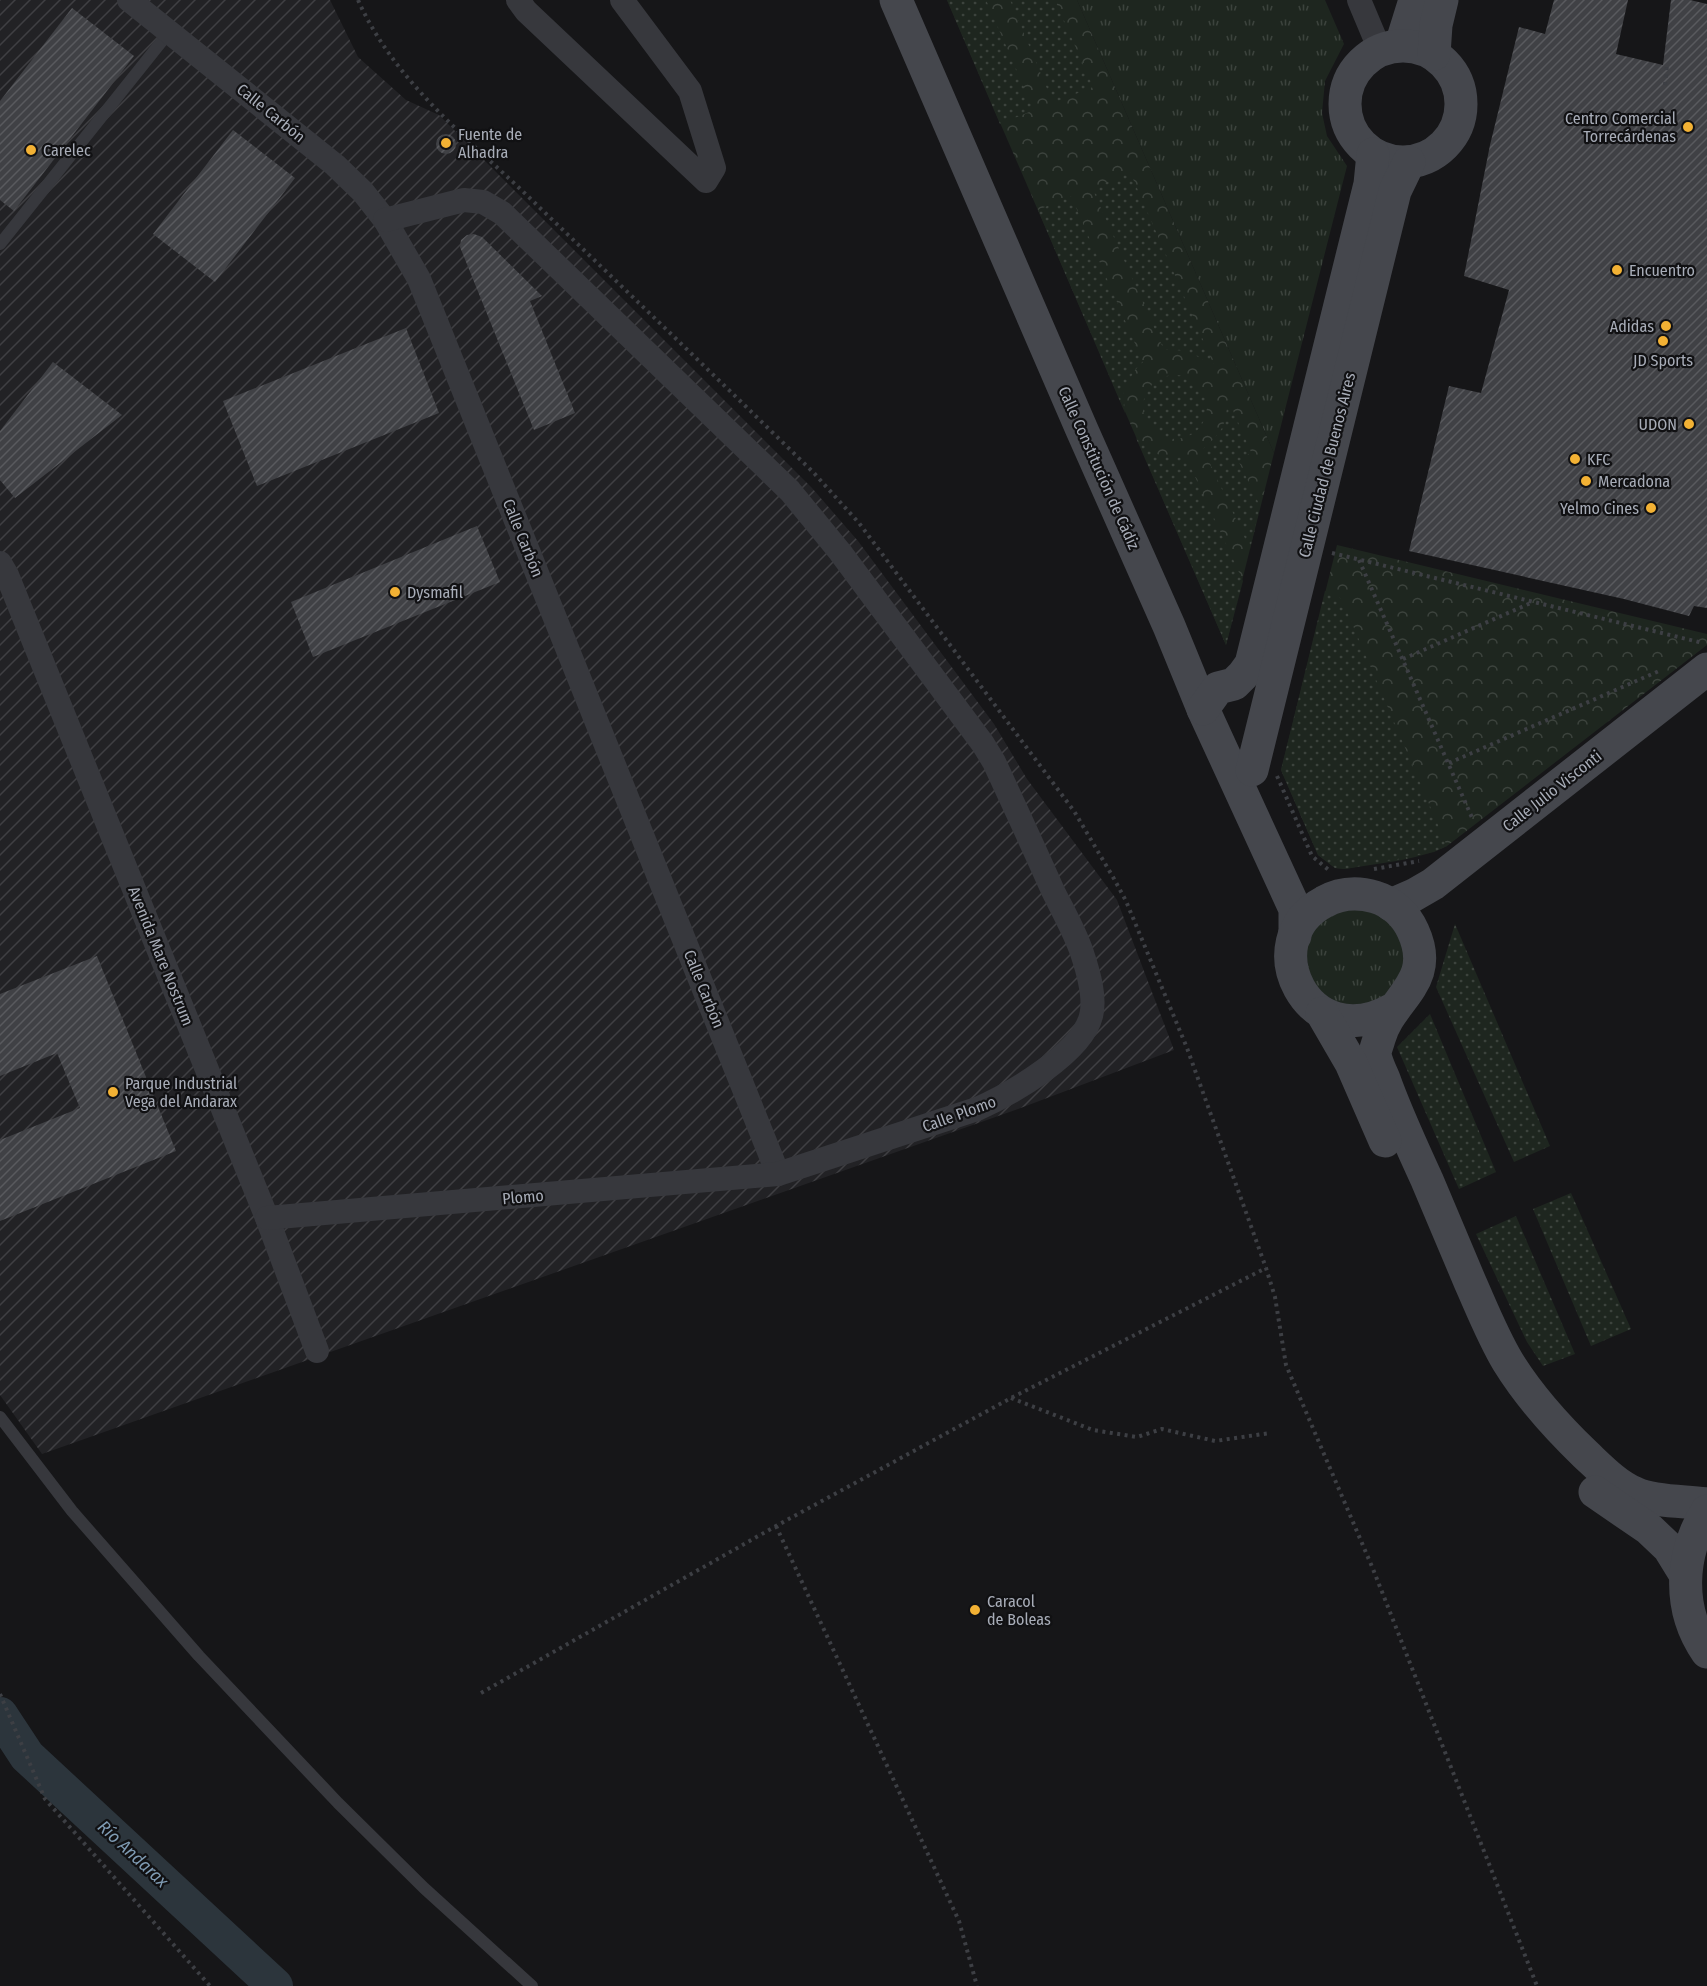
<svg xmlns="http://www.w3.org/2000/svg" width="1707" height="1986" viewBox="0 0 1707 1986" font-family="'Fira Sans Condensed',sans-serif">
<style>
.industrial{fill:url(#industrial-furrows)}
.grass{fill:url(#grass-tufts)}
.forest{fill:url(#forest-crowns)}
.garden{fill:url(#garden-dots)}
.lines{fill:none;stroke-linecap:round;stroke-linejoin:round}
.river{stroke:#2c353c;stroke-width:36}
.building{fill:url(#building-hatch)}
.path{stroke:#3d3f44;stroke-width:4;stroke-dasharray:3 4.5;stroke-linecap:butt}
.lane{stroke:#37383d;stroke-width:12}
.street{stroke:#37383d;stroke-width:24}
.secondary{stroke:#45474d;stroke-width:33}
.poi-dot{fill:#f2b134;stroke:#111113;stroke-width:2}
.labels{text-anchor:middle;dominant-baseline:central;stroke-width:4.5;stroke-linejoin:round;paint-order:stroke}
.street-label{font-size:16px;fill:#a8adb8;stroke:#111113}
.poi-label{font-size:16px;fill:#a8adb8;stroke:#111113;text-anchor:start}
.water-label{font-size:18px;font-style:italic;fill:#7f9bb3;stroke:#111113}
</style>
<defs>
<pattern id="industrial-furrows" width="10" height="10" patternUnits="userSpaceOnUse" patternTransform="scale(1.5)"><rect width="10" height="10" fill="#222225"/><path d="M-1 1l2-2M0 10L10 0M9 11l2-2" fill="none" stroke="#3f3f43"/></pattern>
<pattern id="grass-tufts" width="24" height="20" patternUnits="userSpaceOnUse" patternTransform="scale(1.5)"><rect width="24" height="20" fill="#1e261f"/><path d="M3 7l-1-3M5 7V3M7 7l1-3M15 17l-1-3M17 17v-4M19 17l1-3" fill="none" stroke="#3c433d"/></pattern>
<pattern id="forest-crowns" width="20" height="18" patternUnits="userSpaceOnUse" patternTransform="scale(1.5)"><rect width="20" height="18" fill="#1e261f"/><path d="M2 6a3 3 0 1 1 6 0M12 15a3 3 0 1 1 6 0" fill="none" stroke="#3c433d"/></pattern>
<pattern id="garden-dots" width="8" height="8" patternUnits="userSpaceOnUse" patternTransform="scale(1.5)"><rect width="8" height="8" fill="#1e261f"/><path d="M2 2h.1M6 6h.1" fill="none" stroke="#3c433d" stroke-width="1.8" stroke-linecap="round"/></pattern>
<pattern id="building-hatch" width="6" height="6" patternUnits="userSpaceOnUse" patternTransform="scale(1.5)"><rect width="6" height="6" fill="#404145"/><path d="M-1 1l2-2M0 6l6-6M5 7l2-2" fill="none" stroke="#595a5e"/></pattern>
</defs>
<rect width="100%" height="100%" fill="#161618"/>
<path class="industrial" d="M0 0H330L358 57 406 100 439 115 812 488 858 541 994 724 1027 779 1117 900 1174 1050 1018 1109 42 1454 0 1395Z"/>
<g class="grass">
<path d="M1077 0H1325L1344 44 1325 81 1322 113 1327 136 1347 166 1274 453Z"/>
<path d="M1349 906 1389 917 1408 954 1396 989 1371 1006 1333 1003 1309 979 1306 949 1316 925Z"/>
</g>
<g class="forest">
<path d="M947 0H1077L1274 453 1226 645Z"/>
<path d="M1337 545 1707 634V645L1447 846C1416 861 1378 863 1345 869L1335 868 1318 855 1281 770Z"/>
</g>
<g class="garden">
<path d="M947 0H986L1034 110 1000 124Z"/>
<path d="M1010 0H1055L1093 87 1053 103Z"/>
<path d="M1130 172 1217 372C1197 354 1190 349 1164 350L1092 188Z"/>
<path d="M1071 196 1143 362 1135 370 1123 390 1125 413 1038 210Z"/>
<circle cx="1175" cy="407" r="32"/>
<path d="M1228 399 1251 452 1239 462 1260 506 1250 549 1203 449C1224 430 1225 427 1228 399Z"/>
<path d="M1136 438C1154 455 1161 459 1186 457L1243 581 1226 645Z"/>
<path d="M1325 591 1336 594 1342 600 1447 846 1434 852 1345 869 1335 868 1318 855 1281 770Z"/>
<path d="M1455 924 1550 1146 1514 1162 1436 987Z"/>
<path d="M1430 1014 1496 1172 1459 1189 1397 1047Z"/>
<path d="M1571 1193 1631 1329 1591 1346 1533 1209Z"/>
<path d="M1516 1216 1575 1354 1543 1366 1527 1342 1476 1234Z"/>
</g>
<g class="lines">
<path class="river" d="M0 1715 27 1756 275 1986"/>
</g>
<g class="building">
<path d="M1554 0H1628L1616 54 1663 65 1671 0H1690L1707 4V608L1694 606 1689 616 1624 599 1409 551 1449 386 1481 393 1509 290 1464 276 1490 145 1519 27 1545 34Z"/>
<path d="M72 8 134 56 14 211 0 200V101Z"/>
<path d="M233 130 295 178 215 282 153 234Z"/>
<circle cx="446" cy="144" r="10"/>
<path d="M474 234 482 237 542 296 530 301 575 413 534 430 460 247 461 240 467 235Z"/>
<path d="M406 328 439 413 257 486 223 401Z"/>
<path d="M53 362 122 415 15 498 0 480V431Z"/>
<path d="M477 526 500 582 313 657 291 602Z"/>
<path d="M97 956 176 1151 0 1221V1140L80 1108 57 1053 0 1076V994Z"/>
</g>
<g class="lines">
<g class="path">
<path d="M358 0C396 85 474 143 539 207 631 295 722 383 813 472L859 523 1074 811 1113 877 1126 901 1187 1048 1266 1268 1275 1297 1286 1365 1373 1569 1537 1986"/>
<path d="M1665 85 1667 65"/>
<path d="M1332 553 1703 643"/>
<path d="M1359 560 1473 820"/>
<path d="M1403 659 1533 602"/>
<path d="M1449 763 1659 671"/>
<path d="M1277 776 1312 856 1331 872"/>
<path d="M1374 869 1419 861"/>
<path d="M1011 1398 1093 1430 1137 1437 1162 1429 1215 1441 1270 1433"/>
<path d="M776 1526 959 1921 977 1986"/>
<path d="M481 1693 776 1526 1011 1398 1266 1268"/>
<path d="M0 1694 45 1799 210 1986"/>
</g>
<g class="lane">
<path d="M0 244 170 31"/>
<path d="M0 1417 72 1511 199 1656 338 1803 424 1888 532 1986"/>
</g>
<g class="street">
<path d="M129 0 335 165 363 192 385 220 419 279 778 1174"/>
<path d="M518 0 526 11 706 181 714 168 690 91 622 0"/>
<path d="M1359 0 1380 50"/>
<path d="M0 563 7 575 267 1218 317 1351"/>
<path d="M267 1218 778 1174 977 1109C1011 1094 1082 1053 1091 1016 1096 997 1088 971 1082 953 1075 932 1063 911 1053 891 1034 848 1014 805 994 762L983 744 840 552 790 491 502 213 483 202 464 200 385 220"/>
</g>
<g class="secondary">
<path d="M896 0 1082 430 1169 626 1203 709 1295 909V936"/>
<path d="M1401 45 1415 0"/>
<circle cx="1403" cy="104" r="58"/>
<path d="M1434 54 1436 25 1442 0"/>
<path d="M1203 709 1218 688 1234 684 1243 675 1251 664 1370 184 1373 154"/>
<path d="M1252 770 1395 191 1409 162"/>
<path d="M1391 905 1414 895 1433 884 1707 669"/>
<path d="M1393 1009C1307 1058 1252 940 1324 902 1340 893 1358 892 1375 897 1392 902 1406 915 1413 931 1437 983 1390 998 1379 1039 1378 1043 1375 1050 1375 1054 1376 1062 1381 1072 1384 1079 1396 1113 1412 1147 1427 1180 1441 1214 1456 1248 1470 1282 1482 1309 1493 1337 1508 1362 1529 1396 1557 1427 1585 1454 1600 1468 1616 1485 1635 1493 1653 1502 1686 1501 1707 1504"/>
<path d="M1322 1013 1351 1063 1385 1141"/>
<path d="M1595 1492 1649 1529 1669 1548 1685 1574"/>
<path d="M1707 1511C1680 1554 1677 1609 1707 1652"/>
</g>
</g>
<g class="poi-dot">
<circle cx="1688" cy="127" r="6"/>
<circle cx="446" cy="143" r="6"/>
<circle cx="31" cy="150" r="6"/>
<circle cx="1617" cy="270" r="6"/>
<circle cx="1666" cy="326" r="6"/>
<circle cx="1663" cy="341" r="6"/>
<circle cx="1689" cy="424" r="6"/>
<circle cx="1575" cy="459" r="6"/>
<circle cx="1586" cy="481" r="6"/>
<circle cx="1651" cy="508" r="6"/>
<circle cx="395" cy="592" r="6"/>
<circle cx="113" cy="1092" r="6"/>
<circle cx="975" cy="1610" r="6"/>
</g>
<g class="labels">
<g class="street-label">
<text transform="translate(271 113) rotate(39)">Calle Carbón</text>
<text transform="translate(1327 465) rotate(-76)">Calle Ciudad de Buenos Aires</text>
<text transform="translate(1099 468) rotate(66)">Calle Constitución de Cádiz</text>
<text transform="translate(523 538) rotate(68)">Calle Carbón</text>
<text transform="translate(1552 791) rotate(-38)">Calle Julio Visconti</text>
<text transform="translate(161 956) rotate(68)">Avenida Mare Nostrum</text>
<text transform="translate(704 989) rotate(68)">Calle Carbón</text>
<text transform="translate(959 1114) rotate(-20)">Calle Plomo</text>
<text transform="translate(523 1197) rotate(-5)">Plomo</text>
</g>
<g class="poi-label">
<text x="1676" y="118" text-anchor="end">Centro Comercial<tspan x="1676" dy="18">Torrecárdenas</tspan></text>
<text x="458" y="134">Fuente de<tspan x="458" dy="18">Alhadra</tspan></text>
<text x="43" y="150">Carelec</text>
<text x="1629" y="270">Encuentro</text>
<text x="1654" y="326" text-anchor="end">Adidas</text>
<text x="1663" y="360" text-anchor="middle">JD Sports</text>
<text x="1677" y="424" text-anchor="end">UDON</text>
<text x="1587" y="459">KFC</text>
<text x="1598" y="481">Mercadona</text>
<text x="1639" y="508" text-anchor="end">Yelmo Cines</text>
<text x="407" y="592">Dysmafil</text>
<text x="125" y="1083">Parque Industrial<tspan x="125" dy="18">Vega del Andarax</tspan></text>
<text x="987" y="1601">Caracol<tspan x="987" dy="18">de Boleas</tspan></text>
</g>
<g class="water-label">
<text transform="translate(133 1854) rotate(43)">Río Andarax</text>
</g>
</g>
</svg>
